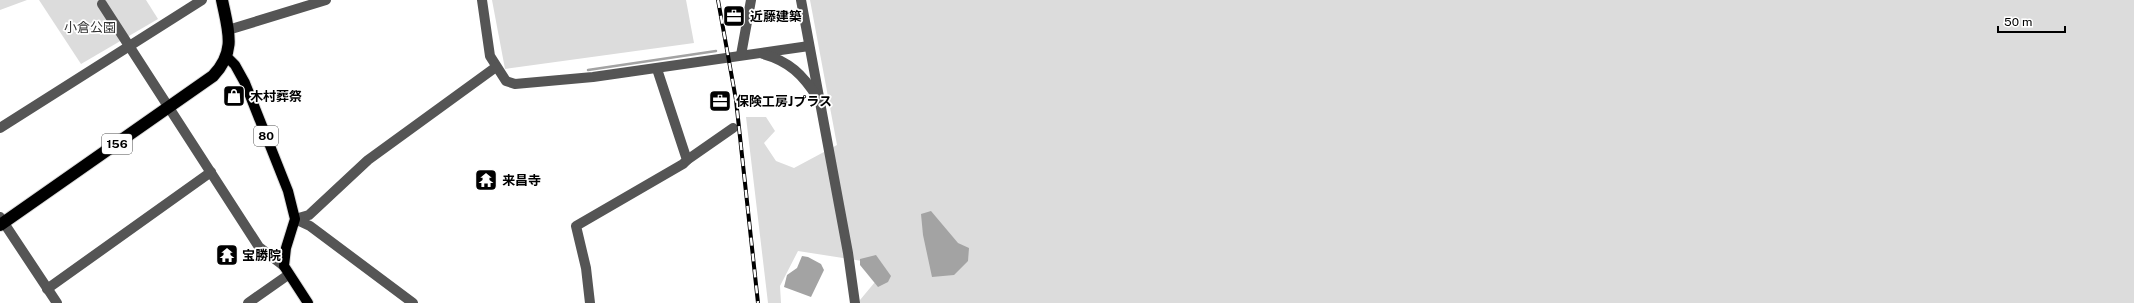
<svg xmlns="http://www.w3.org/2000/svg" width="2134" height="303" viewBox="0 0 2134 303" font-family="'Public Sans','Noto Sans JP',sans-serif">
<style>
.green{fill:#dcdcdc}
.water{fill:#a3a3a3}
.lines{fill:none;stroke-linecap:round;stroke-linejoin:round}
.stream{stroke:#a3a3a3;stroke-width:2.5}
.major-casing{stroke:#dbdbdb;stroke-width:12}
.highway-casing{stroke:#dbdbdb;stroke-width:14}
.minor{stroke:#555;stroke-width:10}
.major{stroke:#000;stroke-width:10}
.highway{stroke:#000;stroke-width:12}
.rail-casing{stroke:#000;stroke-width:4}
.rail{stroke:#fff;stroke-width:2.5;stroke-dasharray:8;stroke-linecap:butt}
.labels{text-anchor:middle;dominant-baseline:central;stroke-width:3.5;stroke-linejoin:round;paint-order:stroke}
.shield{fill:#fff;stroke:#4c4c4c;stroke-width:1}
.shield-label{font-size:12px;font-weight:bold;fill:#000}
.poi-label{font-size:13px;font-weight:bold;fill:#000;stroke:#fff;text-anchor:start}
.park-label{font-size:13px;fill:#333;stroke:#fff}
</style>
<rect width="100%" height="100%" fill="#fff"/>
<g class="green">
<path d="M0 0H27L0 10Z"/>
<path d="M39 0H146L158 19 81 64Z"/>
<path d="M492 0H686L694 43 505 69Z"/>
<path d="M810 0H2134V303H860V300L880 276 875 263 798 251 780 286 781 303H768L746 117H766L775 131 764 143 776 161 794 168 837 145Z"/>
</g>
<g class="water">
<path d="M931 211 958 243 969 248 968 261 954 275 932 277 923 235 921 214Z"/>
<path d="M876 255 891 276 888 282 878 287 860 265V259Z"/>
<path d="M802 256 808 257 821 264 824 270 811 297 784 287 787 275 797 268Z"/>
</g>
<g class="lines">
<path class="stream" d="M588 70 716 51"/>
<g class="major-casing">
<path id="major" d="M227 57 235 65 245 83 288 191 295 219 286 248 284 266 308 303"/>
</g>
<g class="highway-casing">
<path id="highway" d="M0 225 213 76C237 51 228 30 222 0"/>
</g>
<g class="minor">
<path d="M482 0 490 56 506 81 515 84 593 77 809 46"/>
<path d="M801 0 848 253 855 303"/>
<path d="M102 4 259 247 284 266"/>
<path d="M228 30 326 0"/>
<path d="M763 54C789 61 803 75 817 97"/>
<path d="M741 55 751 0"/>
<path d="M0 128 202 0"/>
<path d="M687 160 733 128"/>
<path d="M0 217 57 303"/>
<path d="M295 219 309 215 368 160 496 67"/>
<path d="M295 219 310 226 413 303"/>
<path d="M47 289 211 172"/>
<path d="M248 303 288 275"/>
<path d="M590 303 586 268 576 226 683 164 687 160 657 69"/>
</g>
<use href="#major" class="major"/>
<use href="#highway" class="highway"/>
<g class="rail-casing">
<path id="rail" d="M718 0 736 100 758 303"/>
</g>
<use href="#rail" class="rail"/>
</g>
<defs>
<g id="office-square" transform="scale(1.15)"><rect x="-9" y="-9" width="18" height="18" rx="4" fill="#000" stroke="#fff"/><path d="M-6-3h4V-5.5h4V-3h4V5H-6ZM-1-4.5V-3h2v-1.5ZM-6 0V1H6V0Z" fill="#fff"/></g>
<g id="shop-square" transform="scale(1.15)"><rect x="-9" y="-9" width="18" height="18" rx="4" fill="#000" stroke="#fff"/><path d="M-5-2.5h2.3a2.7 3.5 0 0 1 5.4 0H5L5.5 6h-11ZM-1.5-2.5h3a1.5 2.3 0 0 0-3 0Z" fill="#fff"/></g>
<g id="temple-square" transform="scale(1.15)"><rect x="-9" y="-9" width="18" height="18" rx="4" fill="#000" stroke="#fff"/><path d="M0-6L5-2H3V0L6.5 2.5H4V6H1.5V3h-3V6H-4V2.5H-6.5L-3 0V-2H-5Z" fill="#fff"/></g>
</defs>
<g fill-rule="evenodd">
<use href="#office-square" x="734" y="16"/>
<use href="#shop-square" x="234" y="96"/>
<use href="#office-square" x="720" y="101"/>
<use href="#temple-square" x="486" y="180"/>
<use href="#temple-square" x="227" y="255"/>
</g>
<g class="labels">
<g class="shield">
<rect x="254" y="126" width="24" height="20" rx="3"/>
<rect x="102" y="134" width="30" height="20" rx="3"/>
</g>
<g class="shield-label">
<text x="266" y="136">80</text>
<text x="117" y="144">156</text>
</g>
<g class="poi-label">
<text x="750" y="16">近藤建築</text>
<text x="250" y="96">木村葬祭</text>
<text x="736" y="101">保険工房Jプラス</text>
<text x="502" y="180">来昌寺</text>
<text x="242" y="255">宝勝院</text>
</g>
<g class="park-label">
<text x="90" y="27">小倉公園</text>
</g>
</g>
<path d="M1998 26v6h67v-6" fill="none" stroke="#000000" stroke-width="2"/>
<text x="2004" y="26" font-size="12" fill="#000000" stroke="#ffffff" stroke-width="3" paint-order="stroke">50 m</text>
</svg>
